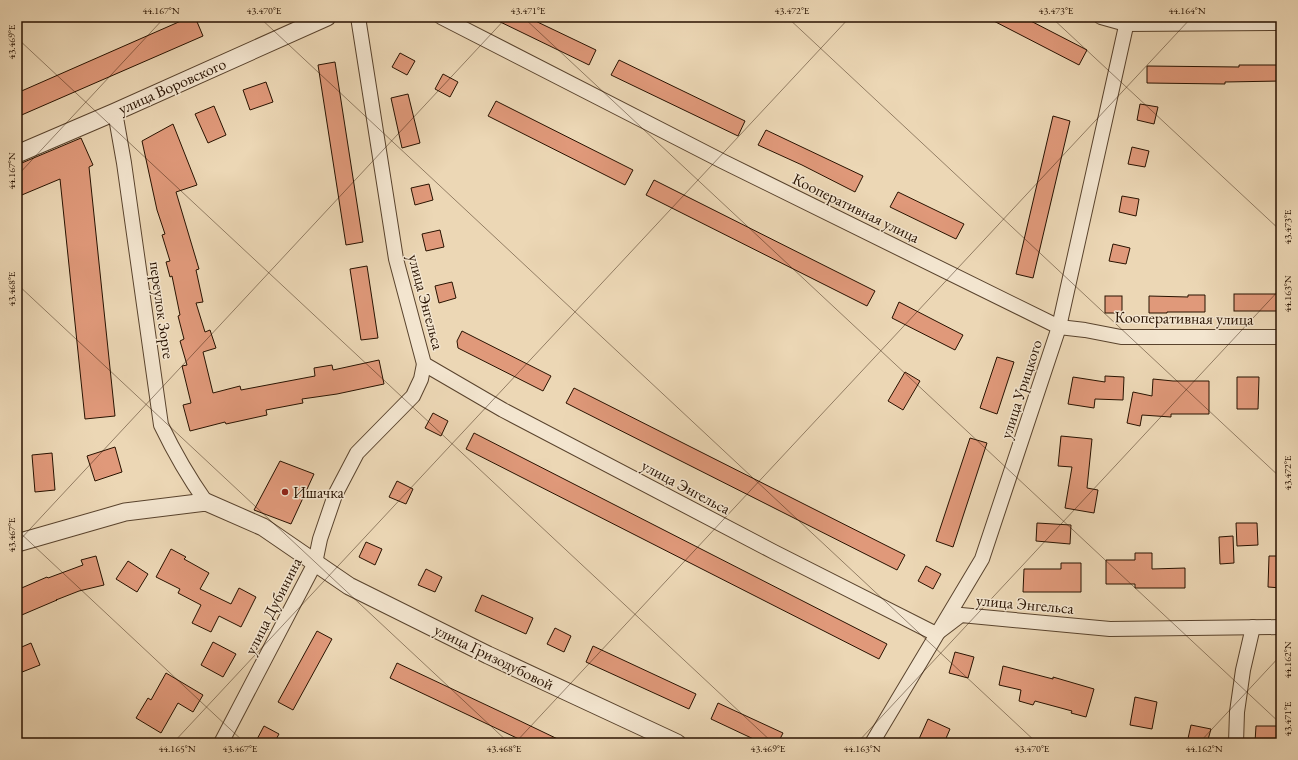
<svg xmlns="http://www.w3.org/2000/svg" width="1298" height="760" viewBox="0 0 1298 760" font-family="'EB Garamond',serif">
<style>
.building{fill:#e0997a;stroke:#281200}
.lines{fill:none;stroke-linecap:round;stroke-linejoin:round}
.minor-casing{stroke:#59432d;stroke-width:16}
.tertiary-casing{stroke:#59432d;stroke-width:19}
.minor{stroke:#f3e5cf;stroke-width:14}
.tertiary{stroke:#f3e5cf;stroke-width:17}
.ticks{fill:none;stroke:#281200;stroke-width:1;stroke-opacity:0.45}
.poi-dot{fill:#8f2418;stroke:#f3e5cf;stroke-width:1.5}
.labels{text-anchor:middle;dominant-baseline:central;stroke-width:3;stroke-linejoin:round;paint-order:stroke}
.street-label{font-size:16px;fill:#281200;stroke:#f3e5cf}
.poi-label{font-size:16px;fill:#281200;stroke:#f3e5cf;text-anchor:start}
.neatline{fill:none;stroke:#281200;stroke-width:1.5}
.ticks-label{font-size:10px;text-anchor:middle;fill:#281200}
</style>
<rect width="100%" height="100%" fill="#ecd7b5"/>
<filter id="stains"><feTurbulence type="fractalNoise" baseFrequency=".005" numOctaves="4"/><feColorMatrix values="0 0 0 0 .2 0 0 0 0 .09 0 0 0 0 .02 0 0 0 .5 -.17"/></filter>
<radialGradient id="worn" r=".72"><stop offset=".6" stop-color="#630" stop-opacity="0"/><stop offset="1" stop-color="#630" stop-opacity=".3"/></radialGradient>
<g class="building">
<path d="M190 17H195L203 36 17 117V93Z"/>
<path d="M490 17H527L596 50 589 65Z"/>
<path d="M986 17H1023L1087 50 1079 65Z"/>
<path d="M400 53 415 61 407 75 392 67Z"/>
<path d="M619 60 745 121 738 136 611 75Z"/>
<path d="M335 62 363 242 346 245 318 65Z"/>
<path d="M1239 65H1281V81L1225 82V84L1147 83V66L1239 67Z"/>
<path d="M443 74 458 82 450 97 435 89Z"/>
<path d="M266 82 273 102 250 110 243 90Z"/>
<path d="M408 94 420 143 402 148 391 98Z"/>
<path d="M496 101 633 170 625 185 488 116Z"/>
<path d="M1140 104 1158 107 1154 124 1137 120Z"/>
<path d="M214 106 226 135 208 143 195 114Z"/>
<path d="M1053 116 1070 121 1033 278 1016 274Z"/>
<path d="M173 124 197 185 176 192 199 269 196 270 203 302 196 303 205 332 210 330 216 348 203 352 213 393 240 386 241 390 315 376 314 368 332 365 333 370 379 360 384 384 337 394 302 399 303 403 266 410 267 415 226 424 225 422 190 431 183 405 191 403 182 366 187 365 180 341 184 339 178 316 180 315 172 276 170 277 166 262 170 261 162 235 165 234 157 210 142 141Z"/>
<path d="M766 130 863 176 855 192 802 165 758 145Z"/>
<path d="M81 138 93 165 89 167 115 416 85 419 60 179 17 197V165Z"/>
<path d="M1132 147 1149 151 1145 167 1128 164Z"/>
<path d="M654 180 875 291 867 306 646 195Z"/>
<path d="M429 184 433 200 415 205 411 188Z"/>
<path d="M898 192 964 224 956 239 890 207Z"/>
<path d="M1122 196 1139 199 1136 216 1119 212Z"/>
<path d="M440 230 444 247 426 251 422 234Z"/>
<path d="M1113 244 1130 248 1126 264 1109 261Z"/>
<path d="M367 266 378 338 361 340 350 269Z"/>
<path d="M452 282 456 298 439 303 435 286Z"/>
<rect x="1234" y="294" width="47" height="17"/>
<path d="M1188 295H1205V312H1167V313H1149V296L1188 297Z"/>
<rect x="1105" y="296" width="17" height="17"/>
<path d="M899 302 963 335 955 350 892 318Z"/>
<path d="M462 331 551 376 543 391 458 348 457 341Z"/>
<path d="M997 357 1014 362 997 414 980 408Z"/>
<path d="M905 372 920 381 903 410 888 401Z"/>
<path d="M1105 376 1124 377 1123 400 1095 399 1094 408 1068 404 1073 377 1105 382Z"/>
<path d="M1237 377H1259L1258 409H1237Z"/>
<path d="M1153 379 1173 381H1209V414H1171V417L1142 415 1140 426 1127 423 1133 392 1152 396Z"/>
<path d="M574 388 905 555 897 570 566 403Z"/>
<path d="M433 413 448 421 441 436 425 428Z"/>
<path d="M474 433 887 644 879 659 466 449Z"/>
<path d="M1061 436 1092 439 1087 488 1098 490 1094 513 1065 508 1072 467 1058 466Z"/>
<path d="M970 438 987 443 953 547 936 541Z"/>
<path d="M115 447 122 472 95 481 87 456Z"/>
<path d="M52 453 55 490 35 492 32 455Z"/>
<path d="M280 461 314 474 291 524 254 510Z"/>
<path d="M397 481 413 489 406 504 389 497Z"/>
<path d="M1037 523 1071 525 1070 544 1036 541Z"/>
<path d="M1236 523H1257L1258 545 1237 546Z"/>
<path d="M1233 536 1234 563 1220 564 1219 537Z"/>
<path d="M366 542 382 549 375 565 359 557Z"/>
<path d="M171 549 186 557 184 559 209 573 200 589 231 604 239 588 256 597 241 627 219 616 211 632 192 623 201 605 178 593 180 589 156 577Z"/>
<path d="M1135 553H1152V569L1185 568V588H1135V584H1106V560H1135Z"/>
<path d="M96 556 104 585 79 591 56 600H57L17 617V590L47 577 48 578 83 565 81 560Z"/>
<path d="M1269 556H1281V588L1268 587Z"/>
<path d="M128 561 148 574 137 592 116 579Z"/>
<path d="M1061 563H1081V592H1023L1024 569H1061Z"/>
<path d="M926 566 941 574 933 589 918 581Z"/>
<path d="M426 569 442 577 435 592 418 585Z"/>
<path d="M482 595 533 618 526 634 475 611Z"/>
<path d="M555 628 571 636 564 652 547 644Z"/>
<path d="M317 631 332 639 293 710 278 702Z"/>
<path d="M213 642 236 654 223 677 201 665Z"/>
<path d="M31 643 40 665 17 674V649Z"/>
<path d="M593 646 696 694 689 709 586 662Z"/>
<path d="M955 652 974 657 968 678 949 673Z"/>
<path d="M397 663 516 719 566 743H519L521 740 390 678Z"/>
<path d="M1003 666 1053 679V677L1094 689 1086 717 1071 713 1072 711 1035 701 1033 705 1019 701 1021 690 999 685Z"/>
<path d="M166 673 203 695 193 712 178 703 161 733 136 718 148 698 151 700Z"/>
<path d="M1135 697 1157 702 1152 729 1130 725Z"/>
<path d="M718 703 783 733 778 743H762L711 719Z"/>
<path d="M928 719 950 729 944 743H928L919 739Z"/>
<path d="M1191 725 1211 729 1207 743H1187Z"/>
<path d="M264 726 279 734 274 743H255Z"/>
<path d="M1256 726H1281V742H1255Z"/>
</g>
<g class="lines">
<g class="minor-casing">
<g id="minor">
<path d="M358 17 396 259 424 364 503 410 774 552 936 634 961 615 1110 629 1281 627"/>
<path d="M441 17 722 161 1059 327 1085 330 1121 337H1281"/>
<path d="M1101 17 1126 24 1281 23"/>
<path d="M115 112 124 163 161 425C174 452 189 478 206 502"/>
<path d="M221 743 315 563 320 539 335 495 357 453 413 396 421 379 424 364"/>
<path d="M872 743 982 559 1059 327 1128 17"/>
<path d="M1236 743 1237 712 1243 670 1253 627"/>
</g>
</g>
<g class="tertiary-casing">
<g id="tertiary">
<path d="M17 154 115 112 327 17"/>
<path d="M17 543 125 512 206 502 263 527 349 586 488 655 677 743"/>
</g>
</g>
<use href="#minor" class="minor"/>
<use href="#tertiary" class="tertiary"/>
</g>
<path class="ticks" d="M259 17 1037 743M523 17 1281 724M787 17 1281 478M1051 17 1281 231M17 38 773 743M17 176 165 17M17 284 509 743M17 530 245 743M17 543 507 17M173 743 850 17M515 743 1192 17M857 743 1281 288M1199 743 1281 655"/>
<circle class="poi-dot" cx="285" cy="492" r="4"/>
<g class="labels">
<g class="street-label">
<text transform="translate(172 86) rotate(-24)">улица Воровского</text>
<text transform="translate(856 208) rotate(26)">Кооперативная улица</text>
<text transform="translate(426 302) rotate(75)">улица Энгельса</text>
<text transform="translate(162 310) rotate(82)">переулок Зорге</text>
<text transform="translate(1184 318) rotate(1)">Кооперативная улица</text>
<text transform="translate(1021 389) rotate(-72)">улица Урицкого</text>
<text transform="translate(686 487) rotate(28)">улица Энгельса</text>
<text transform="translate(1025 604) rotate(5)">улица Энгельса</text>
<text transform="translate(273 606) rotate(-63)">улица Дубинина</text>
<text transform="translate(494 657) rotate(26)">улица Гризодубовой</text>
</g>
<g class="poi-label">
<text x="293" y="492">Ишачка</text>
</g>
</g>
<rect width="1298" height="760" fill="none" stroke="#ecd7b5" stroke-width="44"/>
<rect x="22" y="22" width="1254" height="716" class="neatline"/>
<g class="ticks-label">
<text x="161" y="14">44.167°N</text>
<text x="264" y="14">43.470°E</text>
<text x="528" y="14">43.471°E</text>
<text x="792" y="14">43.472°E</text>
<text x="1056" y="14">43.473°E</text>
<text x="1187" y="14">44.164°N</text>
<text transform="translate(11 42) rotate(-90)" y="4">43.469°E</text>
<text transform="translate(11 171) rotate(-90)" y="4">44.167°N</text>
<text transform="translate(1287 227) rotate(-90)" y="4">43.473°E</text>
<text transform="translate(11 289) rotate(-90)" y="4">43.468°E</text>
<text transform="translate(1287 294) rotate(-90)" y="4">44.163°N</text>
<text transform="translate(1287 473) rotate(-90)" y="4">43.472°E</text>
<text transform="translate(11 535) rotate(-90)" y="4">43.467°E</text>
<text transform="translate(1287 660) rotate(-90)" y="4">44.162°N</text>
<text transform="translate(1287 719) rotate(-90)" y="4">43.471°E</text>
<text x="177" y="752">44.165°N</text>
<text x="240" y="752">43.467°E</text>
<text x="504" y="752">43.468°E</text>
<text x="768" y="752">43.469°E</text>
<text x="862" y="752">44.163°N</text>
<text x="1032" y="752">43.470°E</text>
<text x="1204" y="752">44.162°N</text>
</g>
<rect width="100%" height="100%" filter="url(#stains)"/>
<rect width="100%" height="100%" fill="url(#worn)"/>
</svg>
